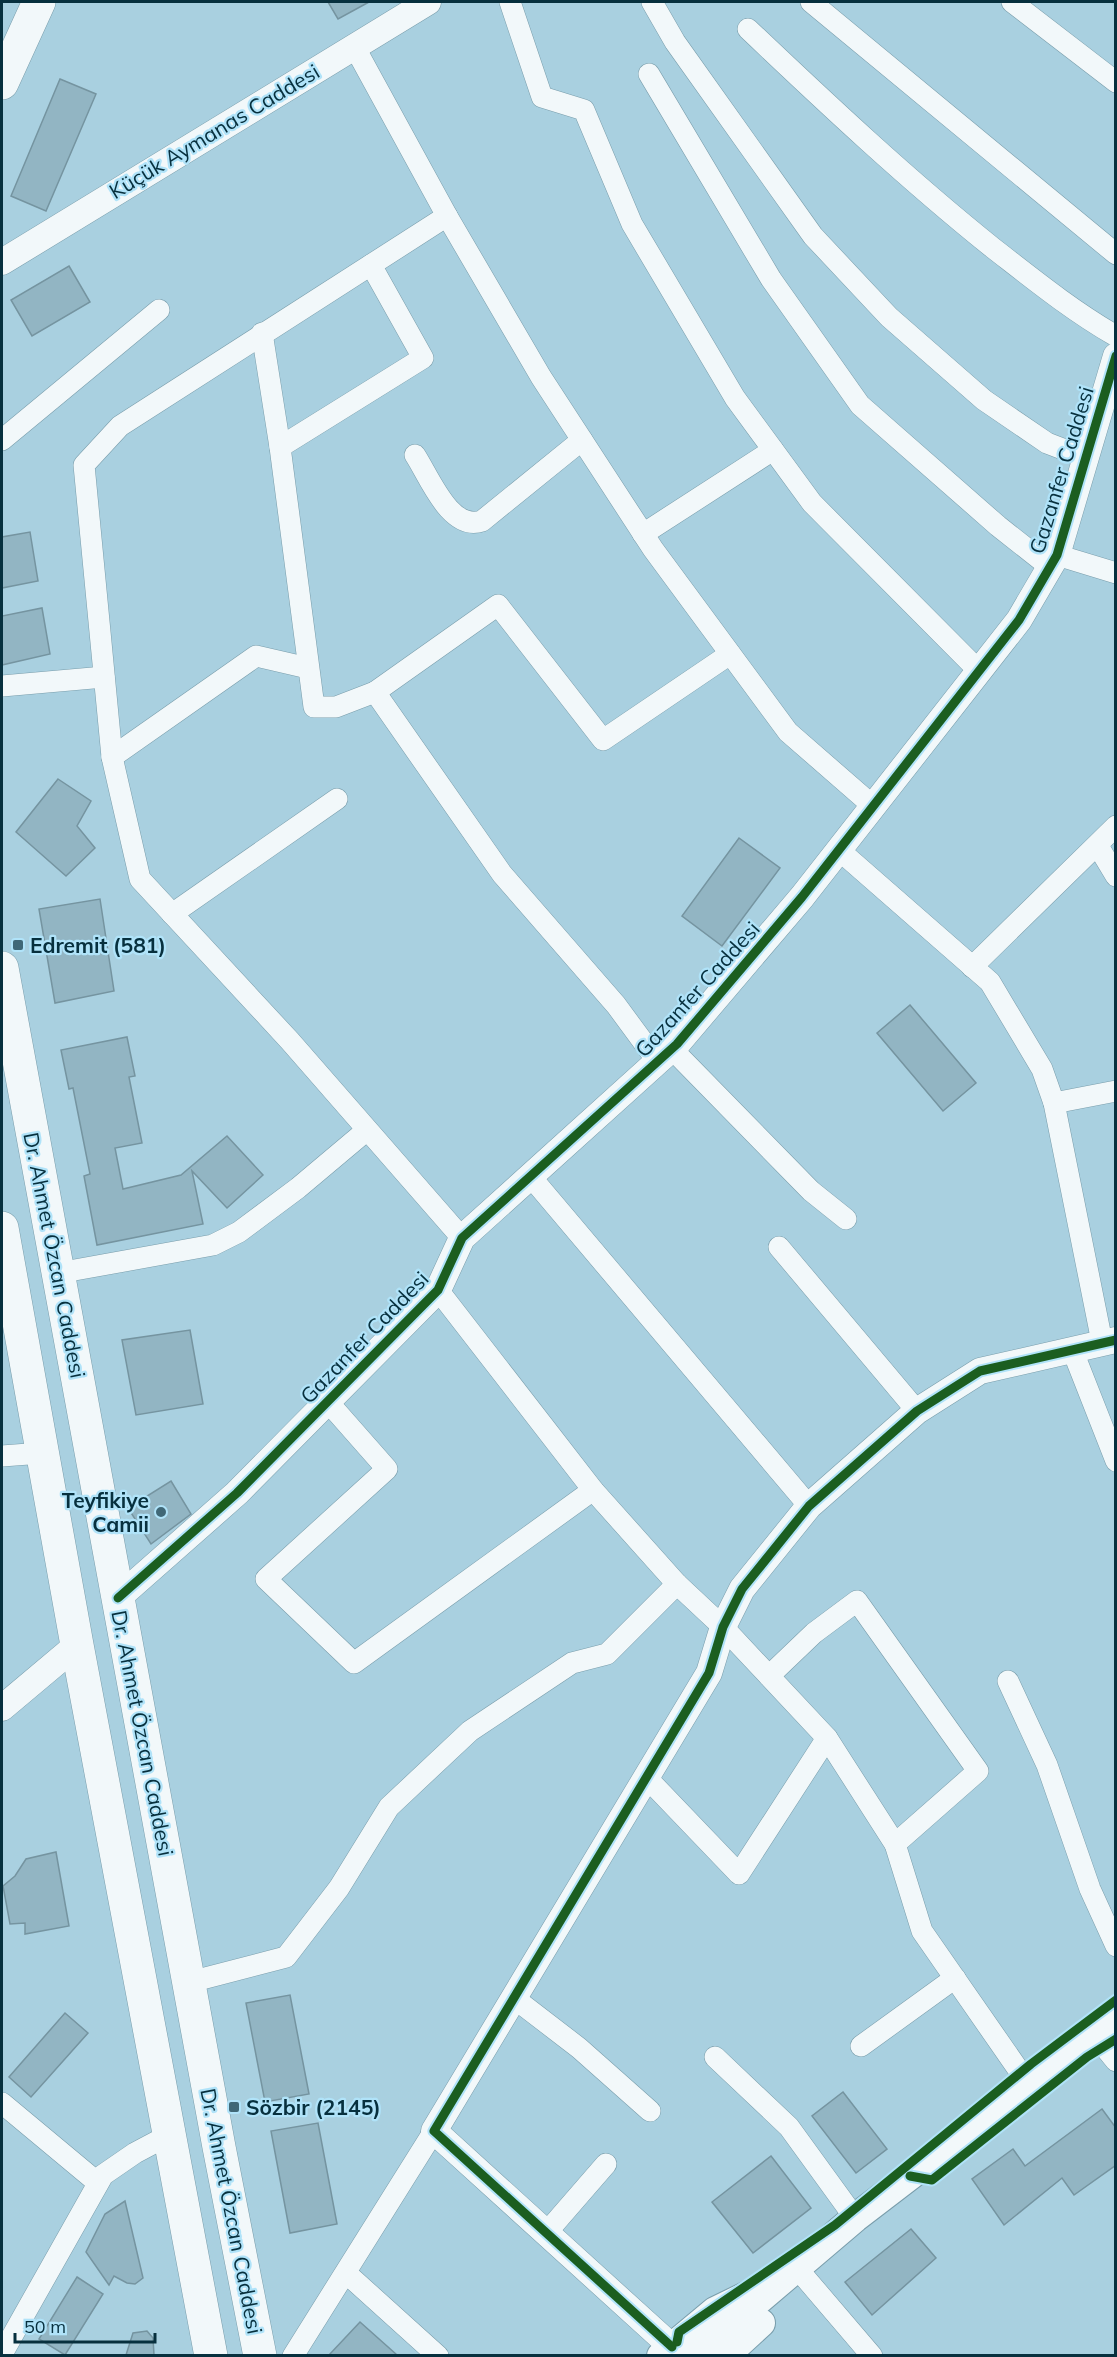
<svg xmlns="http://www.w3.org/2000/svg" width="1117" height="2357" viewBox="0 0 1117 2357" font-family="Mulish,sans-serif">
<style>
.building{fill:#92b5c3;stroke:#7594a0;stroke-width:1.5}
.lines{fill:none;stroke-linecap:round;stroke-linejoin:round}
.minor-casing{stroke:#799dab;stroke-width:22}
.tertiary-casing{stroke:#799dab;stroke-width:27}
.secondary-casing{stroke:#799dab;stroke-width:30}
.primary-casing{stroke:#799dab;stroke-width:34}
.minor{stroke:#f2f8fa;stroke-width:21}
.tertiary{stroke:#f2f8fa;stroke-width:26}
.secondary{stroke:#f2f8fa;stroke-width:28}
.primary{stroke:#f2f8fa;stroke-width:33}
.cycleway-casing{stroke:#b0e3f9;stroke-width:13}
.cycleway{stroke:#1b5e20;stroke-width:9}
.poi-dot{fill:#406877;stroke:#b0e3f9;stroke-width:2}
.labels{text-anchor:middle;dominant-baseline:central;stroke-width:4.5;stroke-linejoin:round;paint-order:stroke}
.street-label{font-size:21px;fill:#07303e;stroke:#b0e3f9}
.poi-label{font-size:21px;font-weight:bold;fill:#07303e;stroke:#b0e3f9;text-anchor:start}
</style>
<rect width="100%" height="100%" fill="#a9d0e0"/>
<g class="building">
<path d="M328 2H369L338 19Z"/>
<path d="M60 79 96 94 46 211 11 196Z"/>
<path d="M69 266 90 302 32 336 11 300Z"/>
<path d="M30 532 38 581 2 588V537Z"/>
<path d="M42 608 50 654 2 665V616Z"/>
<path d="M58 779 91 801 77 826 95 848 66 876 16 832Z"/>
<path d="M739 838 780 868 722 946 682 916Z"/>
<path d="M100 899 114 991 55 1003 39 909Z"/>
<path d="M910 1005 976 1083 943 1111 877 1033Z"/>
<path d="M127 1037 135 1076 129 1077 142 1143 115 1148 123 1189 181 1175 227 1136 263 1175 227 1208 192 1171 203 1224 97 1245 84 1176 90 1174 73 1088 69 1089 61 1050Z"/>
<path d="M190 1330 203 1404 136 1415 122 1340Z"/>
<path d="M171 1481 191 1514 151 1544 128 1508Z"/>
<path d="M56 1852 69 1926 25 1934V1923L10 1924 3 1886 15 1876 26 1859Z"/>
<path d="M290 1995 309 2094 265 2102 246 2003Z"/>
<path d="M65 2013 88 2033 31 2097 9 2077Z"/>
<path d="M843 2092 887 2149 856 2173 812 2116Z"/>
<path d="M1102 2109 1116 2128V2165L1074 2195 1062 2178 1004 2225 972 2179 1013 2149 1025 2166Z"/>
<path d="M318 2123 337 2224 290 2233 271 2131Z"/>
<path d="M771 2156 811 2208 753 2253 712 2202Z"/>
<path d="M125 2201 143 2278 135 2284 127 2283 114 2276 109 2285 86 2252 105 2214Z"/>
<path d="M911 2229 936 2258 872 2315 845 2282Z"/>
<path d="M77 2277 103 2294 65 2355 39 2339Z"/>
<path d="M360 2322 397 2355H329Z"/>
<path d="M147 2331 153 2338 154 2355H126L133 2333Z"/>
</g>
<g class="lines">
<g class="minor-casing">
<g id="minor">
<path d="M510 2 542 97 584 110 632 224 735 398 812 503 979 671"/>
<path d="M652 2 675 42 813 236 889 317 984 400 1047 443 1086 458"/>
<path d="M811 2 1116 254"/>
<path d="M1012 2 1116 82"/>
<path d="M748 29C828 105 907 179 993 248 1033 279 1071 310 1116 336"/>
<path d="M354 46 447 216 541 377 653 549 788 732 873 806"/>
<path d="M649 74 771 279 860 405 998 526 1050 567"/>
<path d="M447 216 120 426 84 465 112 757 140 879 290 1041 462 1238"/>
<path d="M262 333 280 447 314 707H336L375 692 502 874 616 1005 658 1062"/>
<path d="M2 440 159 310"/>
<path d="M280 447 423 358 371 265"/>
<path d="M415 455C429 476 450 532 482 521L582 440"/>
<path d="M643 534 773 450"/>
<path d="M1057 555 1116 573"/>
<path d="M2 686 104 677"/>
<path d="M375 692 498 605 603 740 730 654"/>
<path d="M112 757 256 656 308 668"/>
<path d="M1098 846 1116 876"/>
<path d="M839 850 990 982 1042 1069 1054 1103 1102 1342"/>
<path d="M172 914 337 799"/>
<path d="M972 967 1116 826"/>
<path d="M672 1049 811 1191 846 1219"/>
<path d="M1054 1103 1116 1091"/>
<path d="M531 1177 809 1506"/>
<path d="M779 1247 917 1411"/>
<path d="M58 1273 213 1245 239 1232 298 1188 367 1130"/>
<path d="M438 1290 593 1490 677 1584 723 1627 827 1738 895 1844 922 1931 1029 2085"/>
<path d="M1072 1349 1116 1461"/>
<path d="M328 1402 387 1469 266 1579 354 1663 593 1490"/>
<path d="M2 1456 42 1453"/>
<path d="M769 1676 814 1633 857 1601 978 1771 895 1844"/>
<path d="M1008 1681 1047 1765 1090 1889 1116 1946"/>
<path d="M646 1777 739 1874 827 1738"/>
<path d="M190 1982 286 1957 339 1888 389 1807 470 1731 572 1663 607 1654 677 1584"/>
<path d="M514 1998 579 2048 650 2111"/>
<path d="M1094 2034 1116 2061"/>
<path d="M861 2046 955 1978"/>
<path d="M715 2057 789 2127 855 2218"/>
<path d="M2 2103 98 2183"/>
<path d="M547 2232 606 2164"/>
<path d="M796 2267 872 2356"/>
<path d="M346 2273 438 2356"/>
<path d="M2 2354 103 2175 135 2153 169 2135"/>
<path d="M293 2356 434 2131"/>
</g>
</g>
<g class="tertiary-casing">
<g id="tertiary">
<path d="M2 262 428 2"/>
<path d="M118 1598 237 1493 438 1290 462 1238 677 1044 802 897 1019 620 1057 555 1116 356"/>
<path d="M2 1708 77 1645"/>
<path d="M672 2347 434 2131 709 1673 723 1627 742 1589 809 1506 917 1411 980 1371 1116 1340"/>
</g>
</g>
<g class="secondary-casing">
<g id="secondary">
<path d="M661 2356 715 2311 750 2294"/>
<path d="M693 2356 855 2218 1116 2018"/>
<path d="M725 2356 761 2323"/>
</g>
</g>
<g class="primary-casing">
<g id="primary">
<path d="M2 83 39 2"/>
<path d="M2 968 219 2147 260 2356"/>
<path d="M2 1228 77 1645 211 2356"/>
</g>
</g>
<use href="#minor" class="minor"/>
<use href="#tertiary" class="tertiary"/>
<use href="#secondary" class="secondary"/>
<use href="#primary" class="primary"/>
<g class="cycleway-casing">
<g id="cycleway">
<path d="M118 1598 237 1493 438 1290 462 1238 677 1044 802 897 1019 620 1057 555 1116 356"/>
<path d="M910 2176 932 2180 1087 2057 1116 2039"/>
<path d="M677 2342 679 2332 835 2225 1031 2064 1116 2000"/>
<path d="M672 2347 434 2131 709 1673 723 1627 742 1589 809 1506 917 1411 980 1371 1116 1340"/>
</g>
</g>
<use href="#cycleway" class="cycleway"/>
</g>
<g class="poi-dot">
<rect x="12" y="939" width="12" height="12" rx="3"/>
<circle cx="161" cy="1512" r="6"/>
<rect x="228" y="2101" width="12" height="12" rx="3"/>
</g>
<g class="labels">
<g class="street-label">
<text transform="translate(214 131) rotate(-31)">Küçük Aymanas Caddesi</text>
<text transform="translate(1061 470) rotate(-73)">Gazanfer Caddesi</text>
<text transform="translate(697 989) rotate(-48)">Gazanfer Caddesi</text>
<text transform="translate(55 1255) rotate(79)">Dr. Ahmet Özcan Caddesi</text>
<text transform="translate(364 1337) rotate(-46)">Gazanfer Caddesi</text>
<text transform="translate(143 1733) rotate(79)">Dr. Ahmet Özcan Caddesi</text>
<text transform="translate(232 2211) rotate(79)">Dr. Ahmet Özcan Caddesi</text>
</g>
<g class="poi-label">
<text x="30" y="945">Edremit (581)</text>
<text x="149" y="1500" text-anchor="end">Teyfikiye<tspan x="149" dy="24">Camii</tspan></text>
<text x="246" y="2107">Sözbir (2145)</text>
</g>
</g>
<rect width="1117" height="2357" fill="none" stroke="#07303e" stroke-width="6"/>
<path d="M15 2333v9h140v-9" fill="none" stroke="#07303e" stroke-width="3"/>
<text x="24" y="2333" font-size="18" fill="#07303e" stroke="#b0e3f9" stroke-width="4.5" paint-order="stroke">50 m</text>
</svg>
